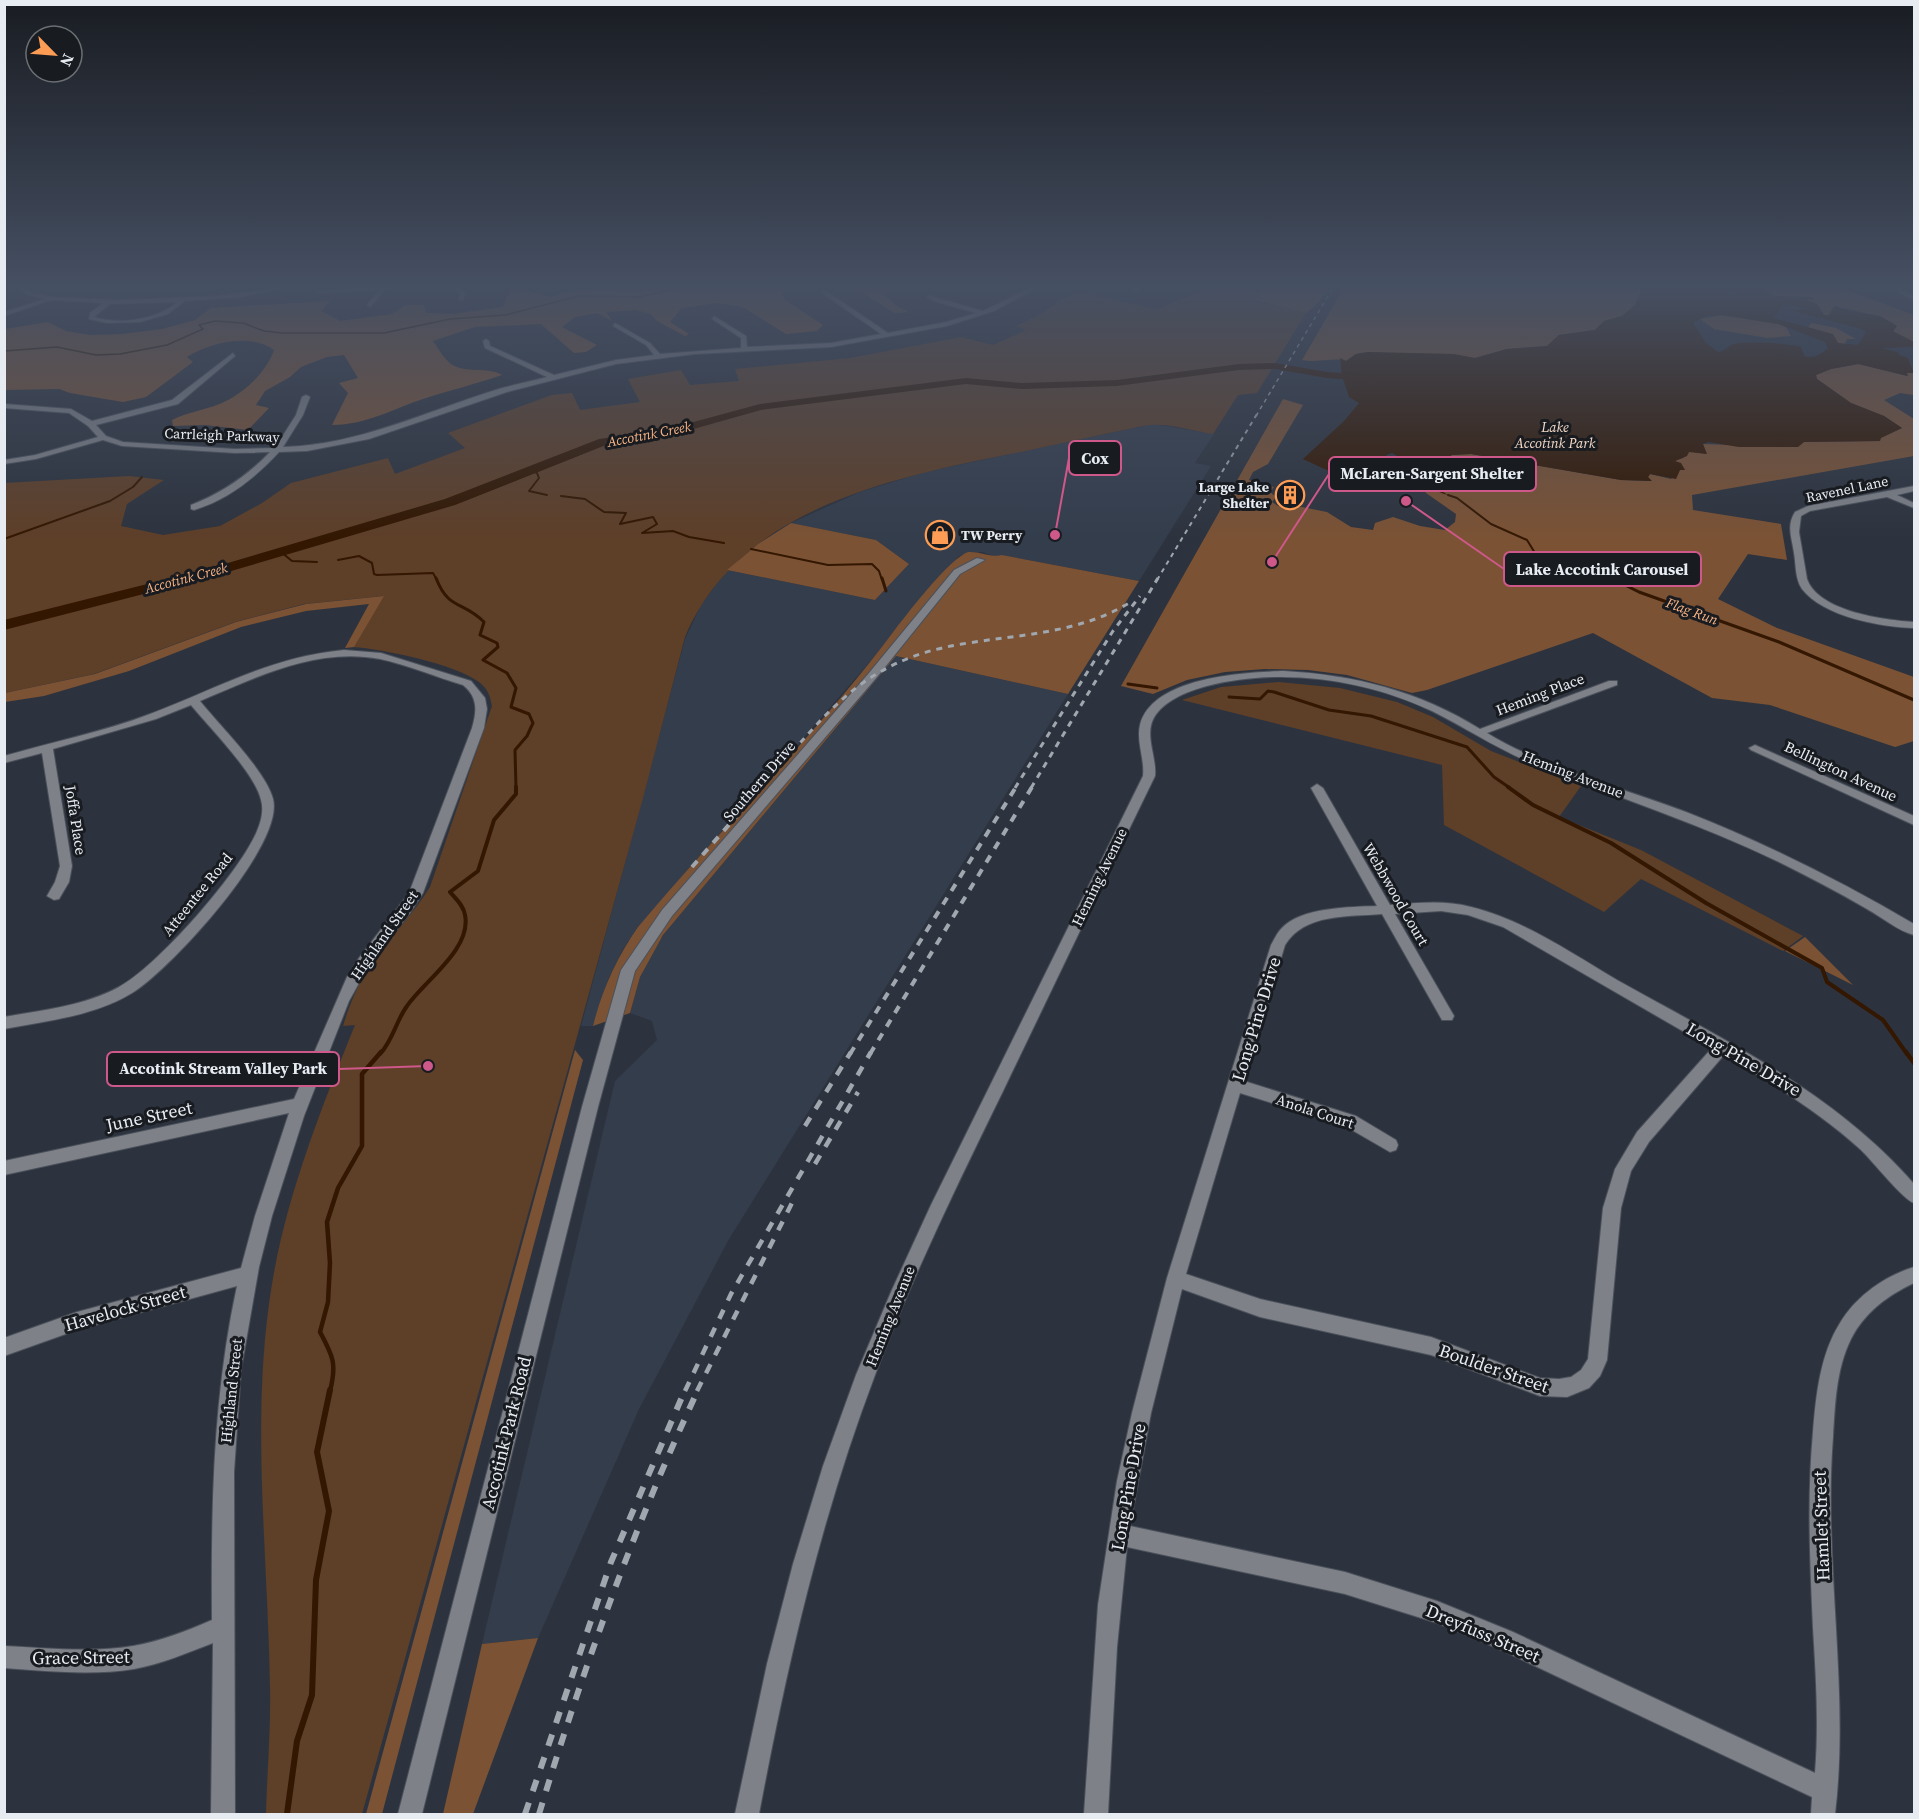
<svg xmlns="http://www.w3.org/2000/svg" width="1919" height="1819" viewBox="0 0 1919 1819" font-family="'Source Serif 4',serif">
<style>
.built{fill:#343d4c}
.green{fill:#5e3f28}
.forest{fill:#7b5234}
.water{fill:#331701;fill-rule:evenodd}
.lines{fill:none;stroke-linecap:round;stroke-linejoin:round}
.stream-far5{stroke:#331701;stroke-width:1.5}
.stream-far4{stroke:#331701;stroke-width:2}
.stream-far3{stroke:#331701;stroke-width:3}
.stream-far2{stroke:#331701;stroke-width:4}
.stream-far1{stroke:#331701;stroke-width:4.5}
.stream{stroke:#331701;stroke-width:6}
.river{fill:#331701;fill-rule:evenodd}
.minor-casing{stroke:#4b515b;stroke-width:2}
.minor{fill:#7e8187;fill-rule:evenodd}
.rail-far5{stroke:#a1a7af;stroke-width:1.5;stroke-dasharray:4 4;stroke-linecap:butt}
.rail-far4{stroke:#a1a7af;stroke-width:2;stroke-dasharray:4.5 4.5;stroke-linecap:butt}
.rail-far3{stroke:#a1a7af;stroke-width:3;stroke-dasharray:6 6;stroke-linecap:butt}
.rail-far2{stroke:#a1a7af;stroke-width:4;stroke-dasharray:8 8;stroke-linecap:butt}
.rail-far1{stroke:#a1a7af;stroke-width:4.5;stroke-dasharray:10 10;stroke-linecap:butt}
.rail{stroke:#a1a7af;stroke-width:6;stroke-dasharray:12 12;stroke-linecap:butt}
.labels{text-anchor:middle;dominant-baseline:central;stroke-width:6;stroke-linejoin:round;paint-order:stroke}
.far-park-label{font-size:14px;font-style:italic;fill:#f5d9c6;stroke:#181b20}
.far-water-label{font-size:14px;font-style:italic;fill:#f9b485;stroke:#181b20}
.far-street-label{font-size:14px;fill:#e7ecf3;stroke:#181b20}
.far-poi-label{font-size:14px;font-weight:bold;fill:#e7ecf3;stroke:#181b20;text-anchor:end}
.street-label{font-size:15px;fill:#e7ecf3;stroke:#181b20}
.near-street-label{font-size:18px;fill:#e7ecf3;stroke:#181b20}
.leader{fill:none;stroke:#cd5889;stroke-width:2}
.callout-dot{fill:#cd5889;stroke:#181b20;stroke-width:2}
.callout{fill:#181b20;stroke:#cd5889;stroke-width:2}
.callout-label{font-size:16px;text-anchor:middle;font-weight:bold;fill:#e7ecf3}
</style>
<rect width="100%" height="100%" fill="#2d333e"/>
<g class="built">
<path d="M1153 424 1214 434 1195 463 1211 466 1139 581 1002 555 996 557 982 552H968L958 557 868 664 638 927 623 949 608 980 593 1026H581L685 639 702 603 727 570 875 600 909 564 876 540 791 523 860 492 925 472Z"/>
<path d="M896 656 1068 694 729 1239 639 1409 538 1638 482 1644 615 1081 657 1040 652 1021 630 1013 640 977 656 945 671 925Z"/>
</g>
<g class="green">
<path d="M1190 286H1264L1255 301 1306 313 1257 393 1238 395 1213 434C1194 431 1169 423 1150 425 1138 426 1126 430 1114 432 1083 439 1052 445 1021 452 896 477 740 506 685 637L643 798 362 1814H266C267 1772 271 1730 270 1687 268 1553 250 1417 272 1284 287 1194 321 1109 355 1025L343 1026C350 1003 359 981 373 962 391 936 413 914 430 887L492 706C490 696 488 689 479 682 455 664 383 649 353 647L383 596 304 604 235 622 94 674 5 693 4 483 129 476 164 480 127 504 121 526 163 535 220 526 262 503 291 483 388 458 395 474 465 448 448 433 552 395 572 393 580 410 640 402 628 379 681 370 690 385 739 381 735 369 850 358 961 337 993 345 1026 330 1016 326 1041 314 1064 298 1082 293 1158 309 1205 290Z"/>
<path d="M1279 682 1340 688 1397 702 1433 717 1491 751 1581 786 1559 817 1641 850 1803 936 1783 951 1641 879 1604 912 1444 825 1442 765 1182 700 1221 687Z"/>
</g>
<g class="forest">
<path d="M512 286 550 297 576 290H638L655 286H788L781 293 785 300 823 325 817 331 786 334 743 307 717 303 682 308 670 322 689 334 685 336 657 321 651 314 636 310 606 312 612 321 597 313 575 317 562 327 597 345 586 352 574 353 541 324 475 327 433 341C438 348 444 359 451 364 466 374 487 366 502 375 476 384 451 390 426 398 394 408 367 425 332 425L348 393 339 383 358 378 344 355 327 357 301 367 290 377 265 391 256 405 269 408 248 430 205 425 173 426 172 420C189 411 209 410 226 401 246 391 267 371 274 350 250 333 211 342 187 357L193 362 146 397 123 402 70 393 59 389 5 390V329L48 322 66 331 90 335 122 334 162 329 195 320 211 308 330 301 321 311 340 321 392 314 406 305H423L427 313 453 314 503 307Z"/>
<path d="M854 286H895L883 294 897 306 908 312 894 313Z"/>
<path d="M1264 286H1329L1318 303 1306 313 1254 300Z"/>
<path d="M1345 286H1643L1635 305 1622 316 1604 321 1595 330 1559 335 1547 346 1507 349 1475 358 1368 352 1356 354 1346 361C1337 357 1317 363 1302 360Z"/>
<path d="M1768 286H1835L1914 315V342L1895 333 1893 331 1897 326C1887 317 1845 307 1833 307L1829 315H1824L1819 307 1805 299H1813L1811 297 1775 296 1764 290Z"/>
<path d="M1722 315 1778 324 1786 327 1791 336 1767 338 1714 329 1700 319Z"/>
<path d="M1812 323 1836 328 1856 339H1847L1845 344 1838 343 1808 327Z"/>
<path d="M1859 364 1907 376 1906 373H1914V395L1900 393 1884 400 1914 419V456L1692 495 1693 510 1781 524 1787 560 1748 554 1718 599 1777 628 1914 677V741L1895 747 1770 705 1712 698 1593 633 1427 690 1412 693 1347 675 1308 670 1265 669 1225 672 1187 680 1153 694 1121 686 1283 399 1303 405 1268 464 1253 472 1249 480 1274 487 1270 492 1276 497 1272 502 1278 506 1302 507 1327 512 1351 527 1373 530 1375 523 1393 517 1420 526 1445 530 1455 522 1456 514 1426 493 1423 486 1426 483 1433 490H1438C1430 481 1421 475 1427 462L1441 461 1452 455 1471 454 1621 480 1651 481 1648 477 1650 474 1671 479 1680 470H1685L1674 461 1683 458 1689 451 1706 454 1703 444 1792 447 1804 442 1880 441V438L1902 428 1884 416 1851 403 1817 379 1816 375 1831 369Z"/>
<path d="M791 523 876 540 909 564 875 600 727 570 758 544Z"/>
<path d="M968 552C980 551 992 558 1002 555L1139 581 1068 694 896 656 663 935 640 977 630 1013 593 1026C602 990 617 957 638 927 722 827 816 735 894 631 908 613 949 559 968 552Z"/>
<path d="M384 596 354 647 345 648 369 604 306 611 241 627 129 671 44 696 5 702V693L95 674 236 622 306 604Z"/>
<path d="M1805 937 1853 985 1785 951Z"/>
<path d="M575 1050 583 1060 382 1814H366Z"/>
<path d="M538 1638 473 1814H443L482 1644Z"/>
</g>
<path class="water" d="M1643 286H1711L1733 295 1737 294 1723 286H1768L1765 290 1775 296 1811 297 1814 299 1806 300 1817 304 1824 315H1829L1835 306 1849 311 1880 316 1897 326 1893 331 1914 342V347L1882 348 1900 353 1897 354 1908 358 1914 373H1907L1908 376 1858 364 1831 369 1816 375 1817 379 1851 403 1884 416 1902 428 1881 438 1880 441 1804 442 1798 447H1739L1708 442 1703 444 1707 454 1689 452 1687 456 1675 461 1681 463 1685 470H1680L1676 479 1650 474 1648 477 1652 481 1621 480 1471 454 1452 455 1441 461 1427 462 1425 467 1429 483 1448 495C1423 489 1414 464 1392 453L1386 455 1401 472C1382 499 1325 469 1303 459L1344 421 1359 403 1349 397 1342 376 1340 358 1346 361 1356 354 1368 352 1454 354 1475 358 1507 349 1547 346 1559 335 1595 330 1604 321 1622 316 1635 305ZM1784 304 1809 309 1791 310 1796 312 1862 329 1866 332 1858 345 1838 343 1833 334 1774 318ZM1722 315 1778 324 1825 342 1828 348C1821 355 1813 359 1804 356L1801 347C1784 343 1751 341 1734 344 1727 346 1726 351 1718 352L1707 344 1693 323 1706 316Z"/>
<g class="lines">
<path class="stream-far5" d="M4 351 57 347 96 355 120 354 167 345 203 329 199 325 215 321 243 323 264 331 282 333H384L450 319 505 315 579 296 639 297 686 286"/>
<g class="stream-far4">
<path d="M531 470 537 473 539 478 529 491 547 495"/>
<path d="M1448 495 1457 498 1491 524 1527 540 1535 553 1546 558 1571 561 1614 580"/>
<path d="M561 496 585 499 604 512 626 513 620 524 653 517 657 524 642 533 673 531 689 537 724 543"/>
<path d="M4 539 110 501 133 487 142 477"/>
<path d="M751 549 828 565 872 564 879 571 882 580"/>
<path d="M281 552 292 561 317 562"/>
<path d="M338 560 359 556 372 563 374 574 377 575 433 573 437 580"/>
</g>
<g class="stream-far3">
<path d="M436 578C449 611 462 600 484 622L480 635 497 643 498 647 483 660 507 673 516 688 511 707 529 714 533 723 527 736 515 750 516 788"/>
<path d="M882 578 886 591"/>
<path d="M1611 578 1639 592 1779 642 1914 700"/>
<path d="M1128 684 1157 688"/>
<path d="M1229 697 1260 699 1268 691 1274 692 1329 710 1371 716 1467 747 1494 777 1510 788"/>
</g>
<g class="stream-far2">
<path d="M1508 787 1533 805 1611 843 1706 903 1822 968 1827 982 1883 1020 1907 1054"/>
<path d="M380 1054C393 1040 396 1021 407 1006 424 981 472 949 465 915 464 906 456 899 450 892L478 871 494 820 516 794V787"/>
</g>
<g class="stream-far1">
<path d="M1906 1052 1914 1063"/>
<path d="M330 1391C337 1364 333 1356 320 1332L328 1302 330 1263 327 1222 338 1188 362 1146V1074L381 1052"/>
</g>
<path class="stream" d="M287 1814 297 1741 312 1695 316 1580 329 1511 317 1452 330 1390"/>
<path class="river" d="M1275 363 1327 372 1369 375 1374 378 1369 381 1327 378 1275 369 1239 370 1117 386 1022 389 966 384 761 410 665 437 606 445 455 505 221 574 4 630V620L211 568 445 499 599 439 664 430 760 404 966 378 1022 383 1117 380 1239 364Z"/>
<g class="minor-casing">
<g id="minor">
<path d="M16 286H22L32 293 53 297 119 300 217 296 291 286 241 297 185 301 168 314 140 322 107 323 89 319 90 313 103 303 51 300 4 316V312L45 299 28 295ZM177 302C157 320 120 325 94 317L110 304Z"/>
<path d="M392 286H422L386 289 370 307 367 305 379 290 319 293 316 291Z"/>
<path d="M451 286H457L465 293 463 300H459L460 294Z"/>
<path d="M1034 286H1041L994 311 947 326 831 347 695 354 616 364 507 392 369 439 307 451 279 452C255 478 228 500 194 510L191 509V505C222 493 247 476 270 452L235 453 122 446 103 440 36 459 4 464V460L35 455 98 437 88 426 69 413 4 408V404L71 409 92 421 172 400 233 353 235 356 178 404 96 425 106 436 123 442 235 449 275 448 296 415 302 397 306 395 310 397 303 415 283 447C360 445 429 410 502 388 517 384 532 381 547 377L485 348 483 341 486 339 489 341 490 346 554 375 616 360 654 355 646 345 613 326 615 323 650 343 660 354 741 348V338L712 319 714 316 746 336 747 347 831 343 881 334 822 293V291H826L888 333 946 322 976 313 933 301 927 297V295L983 311Z"/>
<path d="M1127 286H1134L1140 290 1135 291Z"/>
<path d="M1894 286H1900L1903 291 1914 296V300L1899 293Z"/>
<path d="M1914 486V491L1897 495 1914 503V508L1887 497 1810 511 1801 516 1799 532 1807 579C1819 612 1885 620 1914 622V628C1881 627 1824 617 1802 589 1795 579 1796 564 1794 553 1792 538 1786 526 1795 512L1808 506Z"/>
<path d="M977 558 985 560 960 574 877 677 672 916 635 971 598 1107 422 1814H398L582 1107 621 970 662 910 869 673 954 570Z"/>
<path d="M344 650 381 653 471 681 485 698 487 709 484 728 423 893 410 913 369 965 349 1001 304 1116 272 1216 259 1267 241 1370 234 1472 235 1814H211L213 1643C187 1653 161 1664 134 1669 91 1676 47 1671 4 1668V1646C47 1648 91 1653 133 1646 161 1641 187 1631 212 1620 211 1508 213 1396 237 1286L77 1330 4 1356V1338L77 1312 241 1268 255 1216 289 1113 4 1175V1161L294 1099 347 977 359 958 409 893 472 728C477 711 478 697 463 685 436 677 408 665 380 659 316 647 257 677 200 701 219 725 266 771 273 799 285 845 170 970 132 993 95 1016 46 1021 4 1029V1017C43 1010 84 1006 119 987 157 967 241 871 257 831 261 822 264 810 261 800 255 773 209 727 191 705L156 719 53 749 72 866 69 882 59 899 54 900 47 896 55 882 60 866 42 753 4 763V756C52 742 103 732 150 714 217 689 270 657 344 650Z"/>
<path d="M1284 671C1355 675 1419 691 1480 729L1609 681H1617V685L1487 733C1544 768 1623 788 1686 812 1765 843 1841 881 1914 924V935C1898 931 1882 917 1867 909 1838 892 1809 877 1779 862 1700 824 1617 797 1536 765 1497 749 1468 729 1432 711 1364 679 1280 667 1207 686 1188 691 1159 702 1152 722 1146 739 1157 759 1155 776 1104 880 1054 985 1004 1089 958 1183 912 1277 875 1375 821 1517 787 1665 759 1814H735L767 1664 793 1564 823 1466 856 1375 891 1292 931 1205 1143 776C1145 759 1136 742 1140 725 1152 677 1244 672 1284 671Z"/>
<path d="M1755 745 1914 816V825L1751 750 1749 748Z"/>
<path d="M1317 784 1323 788 1390 905C1418 903 1444 900 1471 907 1524 920 1571 953 1617 980 1722 1039 1834 1092 1914 1184V1203C1903 1200 1872 1160 1860 1149 1819 1112 1772 1083 1724 1055L1649 1142 1631 1171 1621 1208 1607 1360 1600 1376 1589 1388 1567 1397 1540 1396 1431 1355 1260 1317 1182 1289 1151 1413 1130 1526 1345 1572 1437 1601 1513 1632 1815 1773C1819 1725 1816 1676 1813 1628 1810 1562 1807 1498 1813 1432 1816 1395 1820 1355 1840 1323 1856 1296 1885 1276 1914 1267V1283C1888 1295 1864 1313 1851 1339 1836 1369 1835 1405 1833 1437 1823 1563 1850 1690 1835 1814H1811L1812 1797 1497 1648 1437 1623 1345 1594 1127 1547 1117 1647 1108 1814H1084L1098 1605 1117 1481 1132 1413 1167 1278 1271 945C1274 940 1277 933 1281 929 1300 907 1351 907 1377 906L1311 788ZM1441 911 1468 915 1503 927 1712 1048 1637 1132 1615 1169 1603 1208 1588 1359 1581 1370 1571 1377 1559 1379 1540 1378 1431 1337 1260 1299 1186 1274 1240 1093 1345 1126 1390 1152 1396 1150 1398 1145 1396 1140 1356 1116 1244 1081 1285 945C1305 913 1348 917 1382 914L1442 1020H1452L1454 1016 1395 914Z"/>
</g>
</g>
<use href="#minor" class="minor"/>
<path class="rail-far5" d="M1256 416 1334 286"/>
<path class="rail-far4" d="M1157 580 1257 414"/>
<g class="rail-far3">
<path d="M761 788C825 716 859 661 962 644 1021 634 1077 634 1129 603"/>
<path d="M1015 788 1113 631 1140 596"/>
<path d="M1031 788 1158 578"/>
</g>
<g class="rail-far2">
<path d="M692 867 762 787"/>
<path d="M850 1054 1016 787"/>
<path d="M870 1054 1032 787"/>
</g>
<g class="rail-far1">
<path d="M805 1126 851 1052"/>
<path d="M815 1164 858 1092"/>
<path d="M685 1391 731 1294 871 1052"/>
<path d="M697 1391 796 1195"/>
</g>
<g class="rail">
<path d="M525 1814 611 1562 685 1390"/>
<path d="M539 1814C583 1669 634 1527 698 1390"/>
</g>
</g>
<linearGradient id="sky" x2="0" y2="1"><stop stop-color="#191c22"/><stop offset="0.53" stop-color="#465063"/><stop offset="1" stop-color="#465063" stop-opacity="0"/></linearGradient>
<rect width="1919" height="540" fill="url(#sky)"/>
<defs>
<g id="building-ring" transform="scale(1.5)"><circle r="9.5" fill="#181b20" stroke="#fd9d55" stroke-width="1.5"/><path d="M-4-6H4V6H1V3H-1V6H-4ZM-2.5-4.3h1.7v1.8h-1.7ZM.8-4.3h1.7v1.8H.8ZM-2.5-1h1.7V.8h-1.7ZM.8-1h1.7V.8H.8Z" fill="#fd9d55"/></g>
<g id="shop-ring" transform="scale(1.5)"><circle r="9.5" fill="#181b20" stroke="#fd9d55" stroke-width="1.5"/><path d="M-5-2.5h2.3a2.7 3.5 0 0 1 5.4 0H5L5.5 6h-11ZM-1.5-2.5h3a1.5 2.3 0 0 0-3 0Z" fill="#fd9d55"/></g>
</defs>
<g fill-rule="evenodd">
<use href="#building-ring" x="1290" y="495"/>
<use href="#shop-ring" x="940" y="535"/>
</g>
<g class="labels">
<g class="far-park-label">
<text x="1555" y="427">Lake<tspan x="1555" dy="16">Accotink Park</tspan></text>
</g>
<g class="far-water-label">
<text transform="translate(649 434) rotate(-11)">Accotink Creek</text>
<text transform="translate(186 578) rotate(-15)">Accotink Creek</text>
<text transform="translate(1692 611) rotate(20)">Flag Run</text>
</g>
<g class="far-street-label">
<text transform="translate(222 435) rotate(2)">Carrleigh Parkway</text>
<text transform="translate(1847 489) rotate(-12)">Ravenel Lane</text>
</g>
<g class="far-poi-label">
<text x="1269" y="487">Large Lake<tspan x="1269" dy="16">Shelter</tspan></text>
<text x="961" y="535" text-anchor="start">TW Perry</text>
</g>
<g class="street-label">
<text transform="translate(1540 694) rotate(-21)">Heming Place</text>
<text transform="translate(1841 771) rotate(25)">Bellington Avenue</text>
<text transform="translate(1573 774) rotate(21)">Heming Avenue</text>
<text transform="translate(759 781) rotate(-49)">Southern Drive</text>
<text transform="translate(76 820) rotate(81)">Joffa Place</text>
<text transform="translate(1099 877) rotate(-64)">Heming Avenue</text>
<text transform="translate(197 894) rotate(-51)">Atteentee Road</text>
<text transform="translate(1396 894) rotate(60)">Webbwood Court</text>
<text transform="translate(384 935) rotate(-55)">Highland Street</text>
<text transform="translate(1315 1111) rotate(18)">Anola Court</text>
<text transform="translate(890 1316) rotate(-68)">Heming Avenue</text>
<text transform="translate(231 1391) rotate(-84)">Highland Street</text>
</g>
<g class="near-street-label">
<text transform="translate(1256 1019) rotate(-73)">Long Pine Drive</text>
<text transform="translate(1744 1059) rotate(30)">Long Pine Drive</text>
<text transform="translate(149 1116) rotate(-12)">June Street</text>
<text transform="translate(125 1308) rotate(-16)">Havelock Street</text>
<text transform="translate(1494 1368) rotate(19)">Boulder Street</text>
<text transform="translate(506 1433) rotate(-76)">Accotink Park Road</text>
<text transform="translate(1128 1487) rotate(-80)">Long Pine Drive</text>
<text transform="translate(1821 1526) rotate(-92)">Hamlet Street</text>
<text transform="translate(1483 1633) rotate(23)">Dreyfuss Street</text>
<text transform="translate(81 1657) rotate(-1)">Grace Street</text>
</g>
</g>
<path class="leader" d="M1055 535L1069 458M1272 562L1329 474M1406 501L1504 569M428 1066L339 1069"/>
<g class="callout-dot">
<circle cx="1055" cy="535" r="6"/>
<circle cx="1272" cy="562" r="6"/>
<circle cx="1406" cy="501" r="6"/>
<circle cx="428" cy="1066" r="6"/>
</g>
<g class="callout">
<rect x="1069" y="441" width="52" height="34" rx="6"/>
<rect x="1329" y="457" width="207" height="34" rx="6"/>
<rect x="1504" y="552" width="197" height="34" rx="6"/>
<rect x="107" y="1052" width="232" height="34" rx="6"/>
</g>
<g class="callout-label">
<text x="1095" y="464">Cox</text>
<text x="1432" y="479">McLaren-Sargent Shelter</text>
<text x="1602" y="575">Lake Accotink Carousel</text>
<text x="223" y="1074">Accotink Stream Valley Park</text>
</g>
<rect width="1919" height="1819" fill="none" stroke="#e7ecf3" stroke-width="12"/>
<g transform="translate(54 54) rotate(115)"><circle r="28" fill="#181b20" stroke="#6b6f74" stroke-width="1.5"/>
<path d="M0-4.5L10 22L0 15L-10 22Z" fill="#fd9d55"/>
<text y="-9" font-size="16" font-weight="bold" text-anchor="middle" fill="#e7ecf3">N</text>
</g>
</svg>
